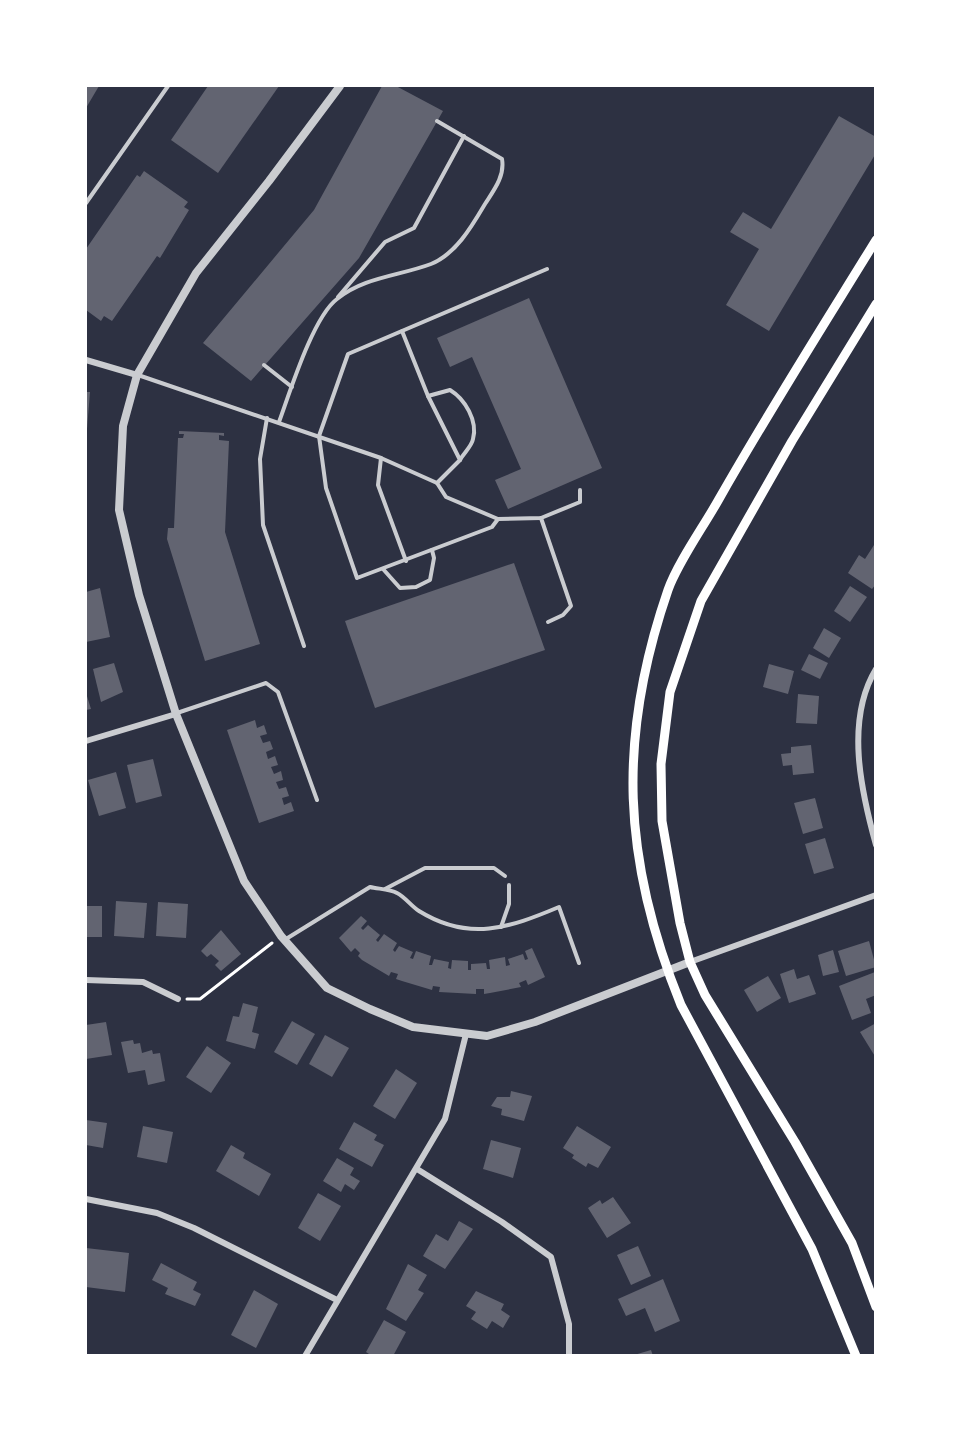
<svg xmlns="http://www.w3.org/2000/svg" width="961" height="1441" viewBox="0 0 961 1441" font-family="'Varela Round',sans-serif">
<style>
.building{fill:#626471}
.lines{fill:none;stroke-linecap:round;stroke-linejoin:round}
.path{stroke:#fff;stroke-width:3}
.service{stroke:#caccd0;stroke-width:4}
.minor{stroke:#caccd0;stroke-width:6}
.tertiary{stroke:#caccd0;stroke-width:8}
.secondary{stroke:#fff;stroke-width:9}
</style>
<rect width="100%" height="100%" fill="#2d3142"/>
<g class="building">
<path d="M86 86H99L86 108Z"/>
<path d="M208 86H279L218 173 171 140Z"/>
<path d="M382 86H396L443 111 359 258 251 381 203 343 314 210Z"/>
<path d="M839 116 876 137V153L769 331 726 305 759 249 730 232 743 212 771 229Z"/>
<path d="M144 171 188 202 184 207 189 210 160 258 157 256 112 321 104 316 101 321 86 310V249L137 175 140 177Z"/>
<path d="M529 298 602 468 508 509 495 480 521 469 472 357 450 367 437 338Z"/>
<path d="M86 392H90L87 429H86Z"/>
<path d="M179 431 224 433V436L219 435V440L229 441 225 532 260 644 205 661 167 539 168 528H174L178 438H183L184 434H179Z"/>
<path d="M874 545 876 584 872 589 848 573 859 555 865 559Z"/>
<path d="M514 563 545 650 375 708 345 621Z"/>
<path d="M850 586 867 597 850 622 834 611Z"/>
<path d="M100 588 110 637 86 642V592Z"/>
<path d="M824 628 841 638 829 658 813 648Z"/>
<path d="M809 654 828 663 820 679 801 670Z"/>
<path d="M114 663 123 692 101 702 93 669Z"/>
<path d="M769 664 794 671 788 694 763 687Z"/>
<path d="M86 693 91 709 86 710Z"/>
<path d="M798 694 819 696 817 724 796 723Z"/>
<path d="M255 720 257 728 264 725 267 734 260 736 263 743 270 741 273 749 266 752 268 759 275 756 278 765 271 767 274 774 281 771 283 780 276 782 279 789 286 787 289 796 282 798 284 805 291 802 294 811 259 823 227 730Z"/>
<path d="M811 745 814 773 793 775 792 765 783 766 781 754 791 753V747Z"/>
<path d="M153 759 162 796 136 803 127 765Z"/>
<path d="M116 772 126 808 99 816 88 780Z"/>
<path d="M815 798 823 828 803 834 794 803Z"/>
<path d="M825 838 834 868 814 874 805 844Z"/>
<path d="M116 901 147 903 144 938 114 936Z"/>
<path d="M158 902 188 904 186 938 156 936Z"/>
<rect x="86" y="906" width="16" height="31"/>
<path d="M361 916 367 921 361 928 363 930 368 925 380 935 376 940 378 942 384 934 397 943 393 950 395 952 399 946 413 952 410 958 413 959 416 951 431 956 429 965H432L434 959 449 962 448 968 451 969 452 960 468 961V970H471V964L486 963 487 969H490L489 960 505 957 506 966 510 965 508 959 523 954 525 960 528 959 525 951 532 948 545 977 528 985 526 980 519 983 521 987 490 993 484 994V989H476V994L439 992 440 987 433 986 432 990 402 981 396 979 398 974 391 972 389 976 362 960 358 956 360 953 355 948 351 952 339 938Z"/>
<path d="M221 930 241 954 221 971 215 965 219 961 211 954 207 957 201 951Z"/>
<path d="M869 941 876 967 846 976 838 951Z"/>
<path d="M833 950 839 972 823 976 818 955Z"/>
<path d="M794 969 797 979 809 975 816 994 789 1003 780 974Z"/>
<path d="M875 972 876 995 866 999 871 1013 852 1020 839 986Z"/>
<path d="M768 976 781 998 757 1012 744 990Z"/>
<path d="M243 1003 258 1007 252 1032 259 1034 255 1049 226 1041 233 1016 239 1017Z"/>
<path d="M292 1021 315 1034 297 1065 274 1052Z"/>
<path d="M106 1022 112 1055 86 1059V1025Z"/>
<path d="M876 1023V1058L860 1032Z"/>
<path d="M325 1035 349 1048 332 1077 309 1064Z"/>
<path d="M133 1040 134 1044 140 1043 142 1053 152 1050 153 1054 160 1053 165 1081 148 1085 145 1070 128 1073 121 1042Z"/>
<path d="M207 1046 231 1063 211 1093 186 1077Z"/>
<path d="M396 1069 417 1083 395 1119 373 1106Z"/>
<path d="M511 1091 532 1096 524 1121 501 1115 502 1109 491 1106 497 1097H510Z"/>
<path d="M86 1120 107 1123 103 1148 86 1145Z"/>
<path d="M354 1122 377 1135 374 1140 384 1145 372 1167 339 1149Z"/>
<path d="M143 1126 173 1132 167 1163 137 1157Z"/>
<path d="M577 1126 611 1147 598 1168 588 1163 586 1167 572 1158 574 1155 563 1148Z"/>
<path d="M491 1140 521 1148 513 1178 483 1169Z"/>
<path d="M231 1145 245 1153 243 1158 271 1174 259 1196 216 1171Z"/>
<path d="M337 1158 354 1168 350 1175 360 1181 354 1190 345 1184 341 1192 323 1181Z"/>
<path d="M318 1193 341 1206 320 1241 298 1228Z"/>
<path d="M613 1197 631 1223 607 1238 588 1208 600 1200 602 1204Z"/>
<path d="M459 1221 473 1229 445 1269 423 1256 436 1234 448 1241Z"/>
<path d="M638 1246 651 1276 631 1285 617 1255Z"/>
<path d="M86 1248 129 1253 125 1292 86 1287Z"/>
<path d="M161 1263 197 1282 193 1290 201 1294 195 1306 165 1294 168 1288 152 1280Z"/>
<path d="M408 1264 427 1275 418 1290 424 1293 406 1321 386 1309Z"/>
<path d="M663 1279 680 1321 655 1332 645 1308 626 1316 618 1299Z"/>
<path d="M254 1290 278 1304 256 1348 231 1335Z"/>
<path d="M476 1291 504 1304 501 1310 510 1316 503 1328 492 1321 487 1329 471 1319 476 1312 466 1306Z"/>
<path d="M384 1320 406 1332 393 1356H372L366 1352Z"/>
<path d="M651 1350 653 1356H634V1355Z"/>
</g>
<g class="lines">
<path class="path" d="M187 999H200L272 943"/>
<g class="service">
<path d="M86 203 168 86"/>
<path d="M547 269 348 354 319 436 326 488 357 578 492 527 498 519 541 518 580 502V490"/>
<path d="M338 297 385 242 414 228 464 136"/>
<path d="M402 331 428 396 460 460 437 483"/>
<path d="M264 365 292 387"/>
<path d="M138 375 381 458 437 483 446 497 498 519"/>
<path d="M428 396 450 390C465 399 478 421 473 439 472 446 463 454 460 460"/>
<path d="M267 418 260 459 263 525 304 646"/>
<path d="M279 422C290 392 313 317 337 299 364 277 399 276 431 264 456 254 472 226 485 204 494 190 505 176 502 159L437 121"/>
<path d="M381 458 378 485 406 561"/>
<path d="M541 518 571 606 563 615 548 622"/>
<path d="M383 569 400 588 416 587 430 580 434 558 432 550"/>
<path d="M177 713 266 683 278 692 317 800"/>
<path d="M385 889 425 868H494L505 876"/>
<path d="M501 927 509 904V885"/>
<path d="M286 939 370 887C378 889 390 889 397 893 405 897 411 906 419 911 469 942 509 928 559 907L579 963"/>
</g>
<g class="minor">
<path d="M86 360 137 375"/>
<path d="M876 669C845 720 861 791 876 845"/>
<path d="M86 741 176 714"/>
<path d="M690 962 876 895"/>
<path d="M86 980 143 982 178 999"/>
<path d="M417 1169 502 1222 551 1257 569 1324V1356"/>
<path d="M86 1199 157 1213 194 1228 337 1300"/>
<path d="M305 1356 445 1119 466 1034"/>
</g>
<path class="tertiary" d="M340 86 269 181 196 273 137 375 123 426 119 510 139 595 176 714 244 881 281 936 327 988 370 1009 413 1027 487 1036 535 1022 690 962"/>
<g class="secondary">
<path d="M876 304 792 441 701 601 670 692 661 764 662 821 680 923 690 962 705 995 795 1142 852 1243 876 1307"/>
<path d="M856 1356 812 1249 681 1005C622 860 617 738 668 590 678 562 704 526 719 499 769 411 823 326 876 240"/>
</g>
</g>
<rect width="961" height="1441" fill="none" stroke="#ffffff" stroke-width="174"/>
</svg>
